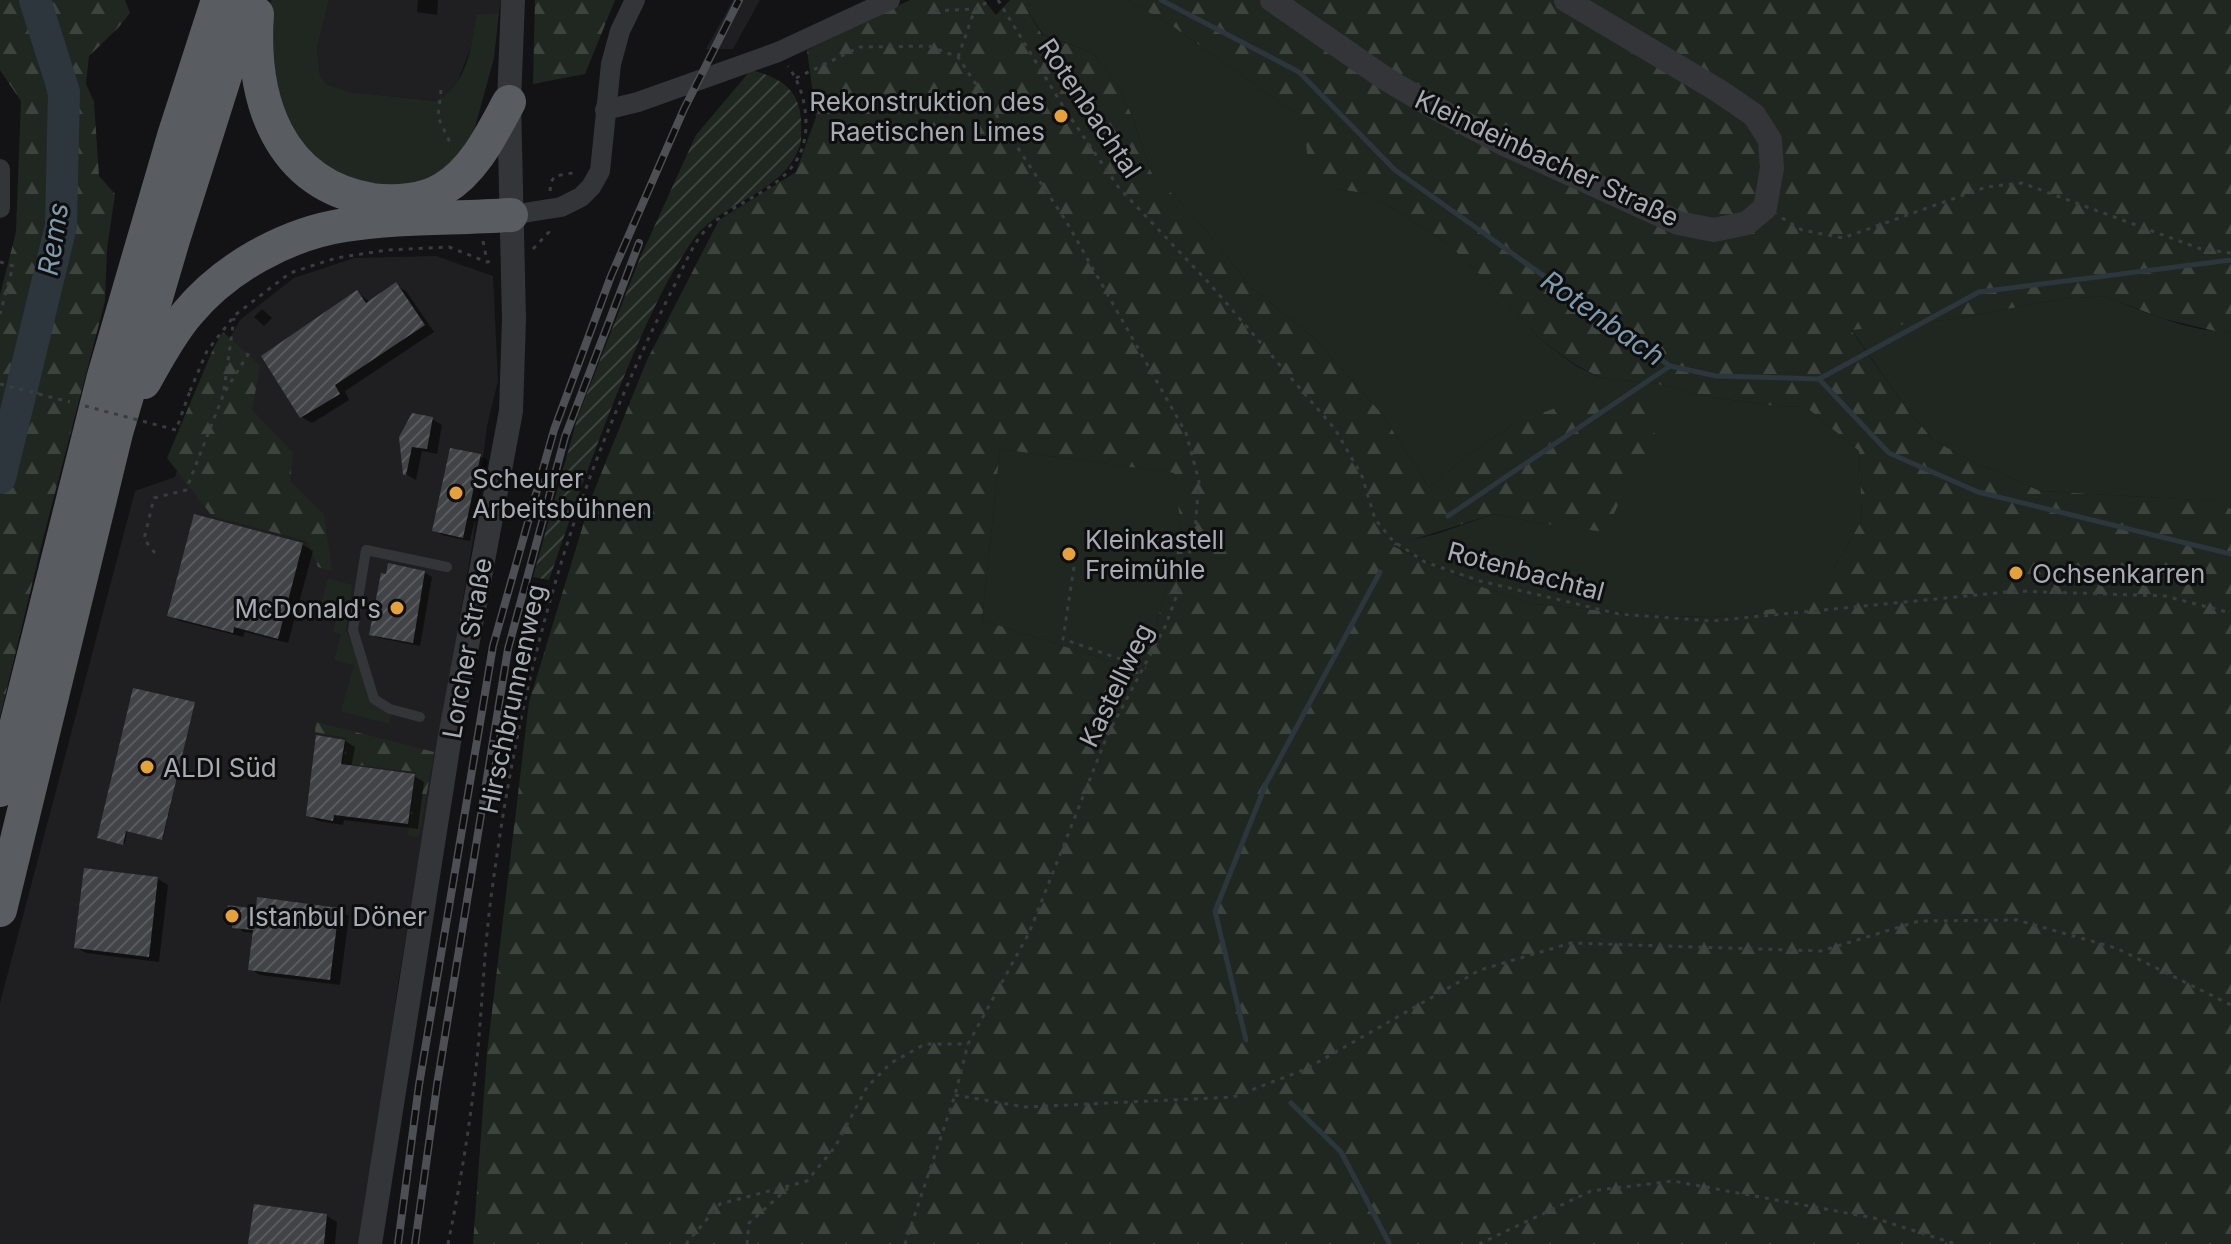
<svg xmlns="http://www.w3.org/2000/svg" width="2231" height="1244" viewBox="0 0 2231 1244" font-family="Inter,sans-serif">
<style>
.built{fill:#1f1f21}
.grass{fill:#202720}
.forest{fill:url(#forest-firs);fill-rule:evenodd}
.garden{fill:url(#garden-furrows)}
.shadow{fill:#0007}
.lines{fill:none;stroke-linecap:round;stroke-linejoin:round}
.stream{stroke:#2d363c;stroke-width:5}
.river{stroke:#2d363c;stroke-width:32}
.building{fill:url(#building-hatch)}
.path{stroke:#3a3c40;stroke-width:3;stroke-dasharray:4 6;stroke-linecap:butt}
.service{stroke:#343539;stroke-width:10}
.minor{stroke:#343539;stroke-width:20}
.tertiary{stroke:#343539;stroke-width:24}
.trunk{stroke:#595c61;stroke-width:34}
.rail-casing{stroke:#4d4f54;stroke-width:8}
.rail{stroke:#0e0e0f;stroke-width:5;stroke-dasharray:15;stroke-linecap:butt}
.path-bridge{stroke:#3a3c40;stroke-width:3;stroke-dasharray:4 6;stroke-linecap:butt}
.poi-dot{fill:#e5a13b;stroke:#0e0e0f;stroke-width:3}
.labels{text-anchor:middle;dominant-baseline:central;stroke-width:6;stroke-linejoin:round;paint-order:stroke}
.poi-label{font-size:26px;fill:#a6abb4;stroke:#0e0e0f;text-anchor:start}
.street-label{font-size:26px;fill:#a6abb4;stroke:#0e0e0f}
.water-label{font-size:28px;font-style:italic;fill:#7f9aad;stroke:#0e0e0f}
</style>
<defs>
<pattern id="forest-firs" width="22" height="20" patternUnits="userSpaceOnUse" patternTransform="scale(2)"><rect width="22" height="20" fill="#202720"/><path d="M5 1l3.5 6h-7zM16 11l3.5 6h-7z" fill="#3d443e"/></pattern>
<pattern id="garden-furrows" width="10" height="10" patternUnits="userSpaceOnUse" patternTransform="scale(2)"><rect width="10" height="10" fill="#202720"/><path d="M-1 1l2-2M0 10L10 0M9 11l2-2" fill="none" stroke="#3d443e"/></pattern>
<pattern id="building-hatch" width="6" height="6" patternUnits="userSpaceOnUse" patternTransform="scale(2)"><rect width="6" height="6" fill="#424347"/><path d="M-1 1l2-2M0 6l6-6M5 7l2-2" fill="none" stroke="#5a5b5f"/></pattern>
</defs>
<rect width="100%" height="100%" fill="#131315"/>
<g class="built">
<path d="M329 0H501L499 13 476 14 473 42 455 88 448 96 436 101 350 92 326 84 320 75 317 48Z"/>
<path d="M733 0H760L733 49H706Z"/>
<path d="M436 256 493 276 498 381 487 426 473 540 397 990 363 1244H0V1003L135 491 175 477 207 378 240 320 294 278 354 258Z"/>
</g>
<g class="grass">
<path d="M271 0H329L317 48 320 75 326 84 350 92 436 101C466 87 473 45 476 14L499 13 494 58 471 142 451 167 420 185 366 187 318 166 291 137 268 55Z"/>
<path d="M1034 0H1127L1171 25 1304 119 1337 189 1370 194 1447 243 1501 295 1540 339 1576 366 1601 378 1653 383 1711 397 1775 406 1806 407 1859 451 1862 520 1833 570 1803 606 1714 617 1654 616 1534 604 1482 587 1392 545 1436 534 1494 514 1539 523 1605 531C1625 489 1647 449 1648 401L1515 423 1466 457 1429 488 1382 414 1315 339 1252 288 1200 223 1151 172 1132 116 1117 84 1092 52 1043 35 1027 9Z"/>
<path d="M2104 296C2141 310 2191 334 2231 331V509L2215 501 2040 491 1972 461 1933 440 1904 405 1851 329 1954 319 2061 299Z"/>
<path d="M1000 449 1175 473 1182 534 1156 625 1135 669 982 620Z"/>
<path d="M328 578 352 585 346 630 363 671 371 703 391 715 389 724 341 711 354 665 334 660 341 634 333 632 337 616 319 611Z"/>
</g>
<g class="forest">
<path d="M0 0H125L130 13 118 28 89 56 86 84 94 102 99 176 115 194 107 249 105 301 43 539 0 717V295L16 232 21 101 0 70Z"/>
<path d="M535 0H615L585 74 533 84Z"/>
<path d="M910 0H984L996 15 1010 0H1034L1027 9 1042 35 1092 52 1117 84 1132 116 1151 172 1200 223 1252 288 1315 339 1382 414 1429 488 1466 457 1515 423 1577 400 1648 401V424L1669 454 1637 466 1605 532 1539 523 1494 514 1393 546 1482 587 1534 604 1654 616 1714 617 1803 605 1833 570 1862 520 1859 451 1806 407 1775 406 1711 397 1653 383 1601 378 1576 365 1540 339 1501 295 1447 243 1370 194 1337 189 1309 175 1304 119 1171 25 1127 0H2231V331L2219 332 2164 319 2104 296 2061 299 1954 319 1851 330 1904 405 1933 440 1972 461 2040 491 2216 501 2231 509V1244H473L487 1053 529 702 592 496 647 360 719 220 796 172 816 117 807 50ZM1000 449 1174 473 1182 534 1156 625 1135 669 982 620Z"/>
<path d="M223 332 260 366 252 410 293 453 290 481 324 515 332 571 318 567 307 541 212 516 167 458 214 347Z"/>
<path d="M316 722 434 752 419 837 408 835 416 772 343 763 347 738 315 732Z"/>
</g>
<path class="garden" d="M751 70C779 77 800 89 801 121 801 129 802 138 800 145 784 195 721 200 693 240 665 280 646 325 627 369 598 439 573 509 549 580L533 577 578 416 640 258 696 135Z"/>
<g class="shadow">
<path d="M418 0H438L437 15 417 12Z"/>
<path d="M396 285 406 291 434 332 345 391 349 400 312 423 302 417 357 292 370 302Z"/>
<path d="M262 309 272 318 264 326 254 317Z"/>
<path d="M413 416 432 419 442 425 437 454 422 451 416 480 404 473Z"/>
<path d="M480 456 488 461 470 541 442 535 434 530Z"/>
<path d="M196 517 303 545 313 551 288 643 245 632 243 637 180 621 170 615Z"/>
<path d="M424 572 432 577 420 646 379 638 371 634Z"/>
<path d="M194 704 163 839 127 831 125 844 101 838Z"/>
<path d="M318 737 345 741 355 747 351 768 414 776 424 782 418 829 344 820 343 825 318 821 308 815Z"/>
<path d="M85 870 158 879 168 885 159 962 86 953 76 947Z"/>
<path d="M338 910 349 916 340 985 260 975 250 969 254 933 244 932 228 921Z"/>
<path d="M327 1216 337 1222 335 1244H250Z"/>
</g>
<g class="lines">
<g class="stream">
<path d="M1161 0 1299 72 1395 170 1670 366 1716 376 1819 379 1889 453 1978 492 2231 554"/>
<path d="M1819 379 1979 292 2231 260"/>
<path d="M1448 516 1670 366"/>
<path d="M1246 1040 1215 911 1266 784 1380 572"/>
<path d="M1291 1103 1341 1152 1389 1243"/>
</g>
<path class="river" d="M0 478 61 226 64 92 35 0"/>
</g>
<g class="building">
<path d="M396 282 425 325 335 385 340 394 300 418 261 356 357 290 366 303Z"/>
<path d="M412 413 433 417 427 449 412 447 406 475H403L399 437Z"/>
<path d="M450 448 481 454 463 538 432 531Z"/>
<path d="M194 514 303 543 278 639 234 627 233 633 167 616Z"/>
<path d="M388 563 425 571 413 643 369 635 381 573 386 574Z"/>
<path d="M133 688 195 702 162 840 126 831 123 845 97 838Z"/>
<path d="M316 735 345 740 341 764 415 774 408 824 334 815 333 821 306 816Z"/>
<path d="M84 868 158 877 149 957 74 948Z"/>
<path d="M257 897 339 908 330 980 248 970 253 930 232 928V923L226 922 228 905 256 909Z"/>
<path d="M254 1204 327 1214 324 1244H248Z"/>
</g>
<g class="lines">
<g class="path">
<path d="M998 0 1066 111 1119 188 1209 283 1335 429 1362 476 1375 519 1393 541 1425 562 1480 581 1619 614 1711 621 2017 591 2165 596 2231 613"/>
<path d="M935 11 975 9"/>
<path d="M958 57 975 9 991 0"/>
<path d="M796 78 860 47 929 46 958 57 1066 221 1186 433 1199 481 1195 530 1185 573 1165 627 1107 736 1029 933 968 1044 955 1095 905 1244"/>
<path d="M441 90 438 117 452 147"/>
<path d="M550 191 551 182 555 176 578 172"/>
<path d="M1782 218 1802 230 1843 238 1986 187 2022 183 2201 249 2231 253"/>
<path d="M483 241 487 261"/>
<path d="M533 249 549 232V227"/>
<path d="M0 262 13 266 0 314"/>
<path d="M0 384 70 402"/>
<path d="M224 390 234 318"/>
<path d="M190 391 207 351 235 315 290 273 336 258 387 250 449 247 487 262 494 261"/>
<path d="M155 553 144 539 154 498 186 490 224 393 252 348"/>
<path d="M1074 567 1063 639 1146 668"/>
<path d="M955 1095 1025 1107 1233 1097 1306 1069 1480 970 1571 943 1821 951 1919 921 2017 920 2116 948 2231 1005"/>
<path d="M448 1244C461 1180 472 1114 478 1048 483 993 485 937 493 883 514 726 550 572 610 426 629 380 649 336 671 292 680 275 687 257 697 241 727 194 804 195 806 126 806 103 801 85 788 66"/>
<path d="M686 1244 720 1204 807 1181 835 1147 867 1087 891 1063 925 1044H968"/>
<path d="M747 1244 749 1223 788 1188"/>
<path d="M1479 1244 1591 1191 1673 1181 1874 1218 1956 1244"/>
</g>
<path class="service" d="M420 717 390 709 374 699 353 630 366 550 447 567"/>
<g class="minor">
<path d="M605 110 638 102 778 52 890 0"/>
<path d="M0 169V208"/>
<path d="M511 215 561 207 581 197 591 187 600 171 611 64 620 31 635 0"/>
</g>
<g class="tertiary">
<path d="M1272 0 1386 79 1430 105 1500 142 1678 223 1714 230 1747 223 1765 208 1772 168 1770 140 1754 115 1719 91 1566 0"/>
<path d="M370 1244 449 742 511 411 514 319 509 102 513 0"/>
</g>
<g class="trunk">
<path d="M257 14C251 98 277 184 372 200 395 203 423 201 443 189 475 170 492 133 509 102"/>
<path d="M144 382C157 359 170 334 187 314 225 268 286 234 345 225 400 216 456 219 511 215"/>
<path d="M0 790 104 376 174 136 218 0"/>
<path d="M0 910 116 433 173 240 249 0"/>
</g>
<g class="rail-casing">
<g id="rail">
<path d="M398 1244 419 1085 493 646 554 430 611 276 684 109 739 0"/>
<path d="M415 1244 437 1085 508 649 565 437 639 243"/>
</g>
</g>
<use href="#rail" class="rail"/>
<path class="path-bridge" d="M85 406 176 430 190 391"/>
</g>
<g class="poi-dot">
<circle cx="1061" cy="116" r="8"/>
<circle cx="456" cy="493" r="8"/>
<circle cx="1069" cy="554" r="8"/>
<circle cx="2016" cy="573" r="8"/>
<circle cx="397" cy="608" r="8"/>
<circle cx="147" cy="767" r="8"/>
<circle cx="232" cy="916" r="8"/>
</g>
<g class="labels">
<g class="poi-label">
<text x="1045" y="101" text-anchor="end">Rekonstruktion des<tspan x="1045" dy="30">Raetischen Limes</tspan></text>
<text x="472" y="478">Scheurer<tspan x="472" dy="30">Arbeitsbühnen</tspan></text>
<text x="1085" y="539">Kleinkastell<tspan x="1085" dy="30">Freimühle</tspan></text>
<text x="2032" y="573">Ochsenkarren</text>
<text x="381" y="608" text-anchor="end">McDonald's</text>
<text x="163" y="767">ALDI Süd</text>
<text x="248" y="916">Istanbul Döner</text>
</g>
<g class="street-label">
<text transform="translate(1090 108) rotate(56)">Rotenbachtal</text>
<text transform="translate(1547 158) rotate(25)">Kleindeinbacher Straße</text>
<text transform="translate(1526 571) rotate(15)">Rotenbachtal</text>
<text transform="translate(467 648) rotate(-80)">Lorcher Straße</text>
<text transform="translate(1116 685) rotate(-64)">Kastellweg</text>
<text transform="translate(512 699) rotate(-78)">Hirschbrunnenweg</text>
</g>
<g class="water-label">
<text transform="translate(53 239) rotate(-81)">Rems</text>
<text transform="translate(1603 318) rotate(35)">Rotenbach</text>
</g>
</g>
</svg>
